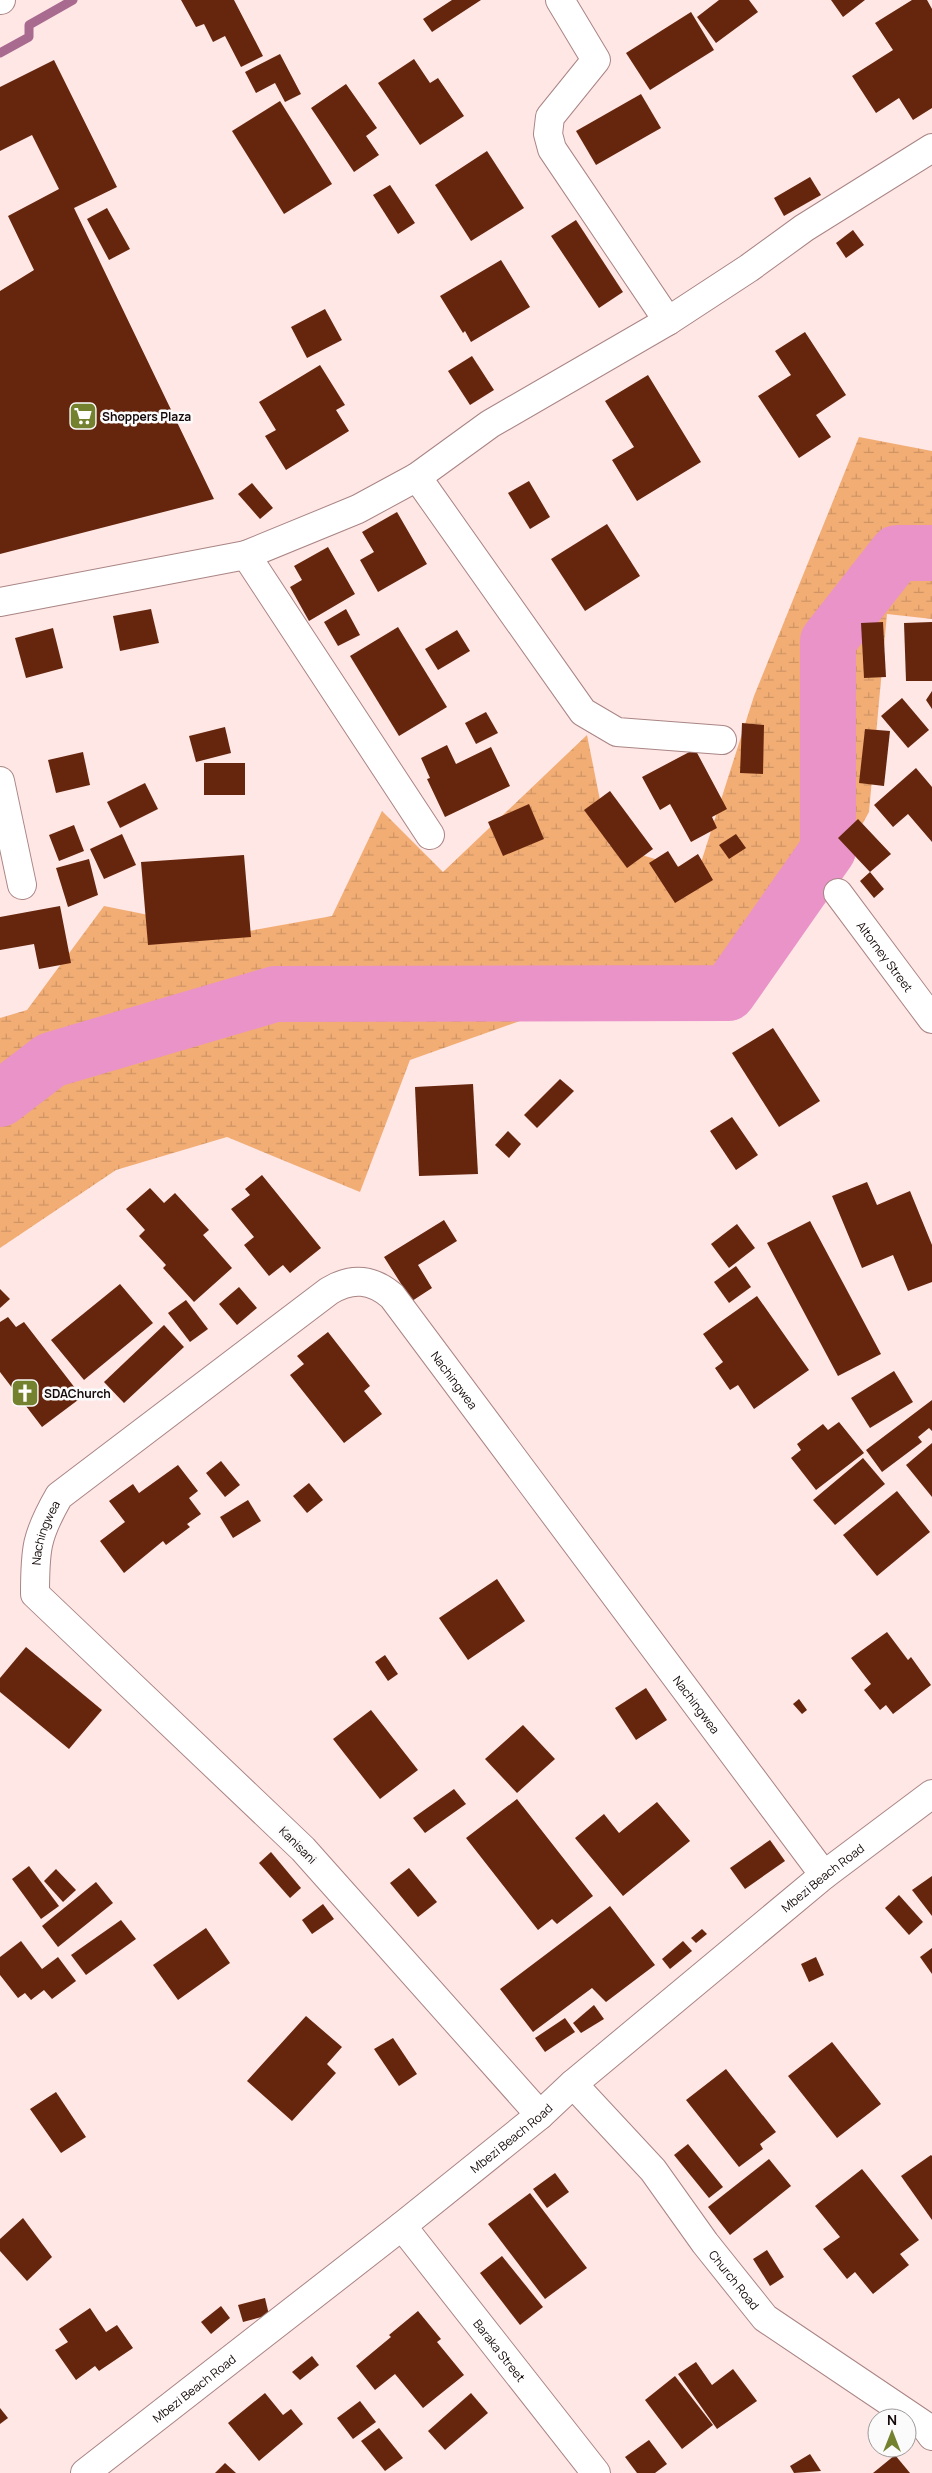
<svg xmlns="http://www.w3.org/2000/svg" width="932" height="2473" viewBox="0 0 932 2473" font-family="Manrope,sans-serif">
<style>
.wetland{fill:url(#wetland-marsh)}
.lines{fill:none;stroke-linecap:round;stroke-linejoin:round}
.stream{stroke:#a96a8f;stroke-width:9}
.river{stroke:#e993c8;stroke-width:56}
.building{fill:#65260d}
.street-casing{stroke:#a98584;stroke-width:30}
.street{stroke:#fff;stroke-width:28}
.labels{text-anchor:middle;dominant-baseline:central;stroke-width:5;stroke-linejoin:round;paint-order:stroke}
.poi-label{font-size:12px;font-weight:bold;fill:#150909;stroke:#fbfbfb;text-anchor:start}
.street-label{font-size:12px;fill:#150909;stroke:#fbfbfb}
</style>
<defs>
<pattern id="wetland-marsh" width="20" height="14" patternUnits="userSpaceOnUse" patternTransform="scale(1.25)"><rect width="20" height="14" fill="#f2ad75"/><path d="M1 5h8M5 5V1M11 12h8M15 12V8" fill="none" stroke="#cf9464"/></pattern>
</defs>
<rect width="100%" height="100%" fill="#ffe7e6"/>
<path class="wetland" d="M859 437 932 451V619L887 614 869 812 808 922 742 999H582L410 1060 360 1192 227 1137 116 1170 0 1248V1018L27 1010 104 906 238 933 332 916 382 811 443 872 587 735 609 845 698 872 754 696Z"/>
<g class="lines">
<path class="stream" d="M0 53 29 37V25L73 0"/>
<path class="river" d="M0 1099 51 1060 275 994 728 993 828 850V641L897 553H932"/>
</g>
<g class="building">
<path d="M181 0H234L263 56 241 67 225 36 213 42 204 24 196 27Z"/>
<path d="M452 0H481L432 32 423 19Z"/>
<path d="M719 0H749L758 12 716 43 697 17Z"/>
<path d="M831 0H865L843 17Z"/>
<path d="M912 0H927L932 9V108L913 120 899 98 876 113 852 76 893 50 875 23Z"/>
<path d="M691 12 714 50 650 90 626 53Z"/>
<path d="M280 54 301 94 285 102 275 83 256 93 245 72Z"/>
<path d="M414 59 430 83 438 78 464 116 420 145 378 83Z"/>
<path d="M54 60 117 187 74 208 214 499 0 554V291L34 270 8 216 59 189 32 135 0 151V87Z"/>
<path d="M346 84 377 128 366 136 379 155 354 172 311 108Z"/>
<path d="M641 94 661 128 596 165 576 131Z"/>
<path d="M280 101 332 184 284 214 232 131Z"/>
<path d="M487 151 524 208 471 241 435 185Z"/>
<path d="M810 177 821 195 784 216 774 198Z"/>
<path d="M390 185 415 223 398 234 373 195Z"/>
<path d="M107 208 130 249 109 260 87 219Z"/>
<path d="M576 220 623 292 599 308 551 236Z"/>
<path d="M853 230 864 245 846 258 836 243Z"/>
<path d="M501 260 530 307 471 342 465 331 463 333 440 296Z"/>
<path d="M325 309 342 340 307 358 291 327Z"/>
<path d="M805 332 846 395 816 415 831 437 799 458 758 396 791 375 775 351Z"/>
<path d="M472 356 494 390 470 405 448 371Z"/>
<path d="M320 365 345 405 336 410 349 431 286 470 265 436 276 430 259 402Z"/>
<path d="M648 375 701 462 637 501 612 460 634 447 605 401Z"/>
<path d="M529 481 550 517 530 529 508 493Z"/>
<path d="M252 483 273 508 260 519 238 494Z"/>
<path d="M397 512 427 564 378 592 360 560 374 552 362 532Z"/>
<path d="M607 524 640 576 585 611 551 559Z"/>
<path d="M328 547 355 594 309 621 290 587 302 580 294 566Z"/>
<path d="M151 609 159 643 120 651 113 616Z"/>
<path d="M346 609 360 635 338 646 324 622Z"/>
<path d="M883 622 886 677 864 678 861 623Z"/>
<path d="M932 622V681H906L904 623Z"/>
<path d="M398 627 447 707 399 736 350 656Z"/>
<path d="M53 628 63 668 26 678 15 638Z"/>
<path d="M457 630 470 651 438 670 425 649Z"/>
<path d="M932 691V709L926 700Z"/>
<path d="M902 698 929 730 908 748 881 716Z"/>
<path d="M486 712 498 733 476 744 465 723Z"/>
<path d="M742 723 764 725 763 774 740 773Z"/>
<path d="M225 727 231 753 196 762 189 736Z"/>
<path d="M865 729 890 731 884 786 859 783Z"/>
<path d="M447 745 456 764 491 747 510 786 445 817 427 779 430 778 421 758Z"/>
<path d="M695 749 727 809 712 817 717 828 691 842 670 804 660 810 642 777Z"/>
<path d="M83 752 90 785 56 793 48 760Z"/>
<rect x="204" y="763" width="41" height="32"/>
<path d="M916 768 932 787V842L908 814 893 827 874 805Z"/>
<path d="M145 783 158 809 120 828 107 802Z"/>
<path d="M610 791 653 849 627 868 584 810Z"/>
<path d="M529 804 544 839 503 856 488 822Z"/>
<path d="M858 819 891 854 870 872 884 889 874 898 860 881 870 872 838 838Z"/>
<path d="M74 825 84 851 59 861 49 835Z"/>
<path d="M122 834 136 865 104 879 90 849Z"/>
<path d="M736 834 746 848 729 859 719 845Z"/>
<path d="M668 851 678 867 698 854 713 880 675 903 649 863Z"/>
<path d="M244 855 251 937 148 945 141 862Z"/>
<path d="M89 859 98 895 68 907 56 868Z"/>
<path d="M60 906 71 963 39 969 34 944 0 950V917Z"/>
<path d="M773 1028 820 1101 779 1127 732 1053Z"/>
<path d="M560 1079 574 1091 537 1128 524 1115Z"/>
<path d="M473 1084 478 1174 419 1176 415 1087Z"/>
<path d="M732 1117 758 1155 736 1170 710 1131Z"/>
<path d="M508 1131 521 1144 509 1158 495 1145Z"/>
<path d="M262 1175 321 1248 290 1273 283 1265 269 1276 244 1245 254 1237 231 1209 250 1195 245 1189Z"/>
<path d="M867 1182 877 1205 910 1191 932 1245V1282L908 1291 893 1255 862 1268 832 1196Z"/>
<path d="M150 1188 164 1203 175 1193 209 1230 203 1235 232 1268 194 1302 163 1268 166 1265 139 1236 145 1230 126 1209Z"/>
<path d="M444 1220 457 1241 418 1265 432 1288 412 1301 384 1257Z"/>
<path d="M810 1221 881 1354 838 1376 767 1243Z"/>
<path d="M737 1224 755 1248 729 1268 711 1244Z"/>
<path d="M736 1266 751 1287 729 1303 714 1282Z"/>
<path d="M120 1284 153 1323 84 1380 51 1340Z"/>
<path d="M239 1287 257 1308 237 1325 219 1304Z"/>
<path d="M0 1289 10 1299 0 1308Z"/>
<path d="M757 1296 809 1370 754 1409 738 1385 730 1390 715 1368 723 1362 703 1334Z"/>
<path d="M186 1300 208 1329 190 1342 168 1313Z"/>
<path d="M8 1317 16 1327 24 1322 82 1397 42 1427 0 1372V1322Z"/>
<path d="M164 1325 184 1347 124 1403 104 1382Z"/>
<path d="M328 1332 370 1386 364 1391 382 1414 344 1443 290 1375 304 1364 297 1356Z"/>
<path d="M894 1371 913 1402 870 1428 851 1398Z"/>
<path d="M932 1400V1431L929 1428 918 1437 922 1442 882 1472 866 1450Z"/>
<path d="M839 1422 864 1453 816 1490 791 1458 801 1450 797 1444 823 1424 828 1430Z"/>
<path d="M932 1443V1497L906 1465Z"/>
<path d="M863 1458 885 1484 835 1525 813 1500Z"/>
<path d="M221 1461 240 1485 225 1497 206 1473Z"/>
<path d="M178 1465 198 1491 189 1498 201 1514 187 1524 190 1527 166 1545 163 1541 124 1573 100 1541 125 1522 109 1501 133 1484 139 1493Z"/>
<path d="M309 1483 323 1500 307 1513 293 1496Z"/>
<path d="M897 1491 930 1532 877 1576 843 1535Z"/>
<path d="M248 1500 261 1521 233 1538 220 1517Z"/>
<path d="M497 1579 525 1621 468 1660 439 1618Z"/>
<path d="M887 1632 908 1660 911 1657 931 1685 893 1714 886 1705 880 1710 864 1690 871 1684 851 1658Z"/>
<path d="M26 1647 102 1710 69 1749 0 1692V1678Z"/>
<path d="M385 1655 398 1674 388 1681 375 1662Z"/>
<path d="M646 1688 667 1720 636 1740 615 1708Z"/>
<path d="M799 1699 807 1710 802 1714 793 1704Z"/>
<path d="M371 1710 418 1770 380 1799 333 1739Z"/>
<path d="M523 1725 555 1759 517 1793 485 1759Z"/>
<path d="M454 1789 466 1804 425 1833 413 1818Z"/>
<path d="M517 1799 593 1896 557 1924 552 1919 538 1930 466 1838Z"/>
<path d="M657 1802 690 1841 623 1896 575 1838 604 1814 619 1833Z"/>
<path d="M770 1840 785 1861 745 1889 730 1868Z"/>
<path d="M271 1852 301 1888 290 1898 259 1863Z"/>
<path d="M29 1866 59 1906 41 1919 12 1879Z"/>
<path d="M409 1868 437 1902 418 1917 390 1883Z"/>
<path d="M56 1869 76 1890 63 1902 44 1881Z"/>
<path d="M932 1876V1916L912 1890Z"/>
<path d="M96 1882 113 1903 58 1947 42 1926Z"/>
<path d="M899 1895 923 1922 909 1935 885 1908Z"/>
<path d="M323 1904 334 1919 312 1934 302 1920Z"/>
<path d="M610 1906 655 1965 606 2002 592 1988 533 2032 500 1989Z"/>
<path d="M121 1920 136 1939 86 1975 71 1955Z"/>
<path d="M206 1928 230 1963 178 2000 153 1965Z"/>
<path d="M702 1929 707 1934 696 1943 691 1938Z"/>
<path d="M21 1941 42 1969 58 1957 76 1981 52 1999 44 1990 31 2000 25 1993 18 1998 0 1975V1957Z"/>
<path d="M683 1941 692 1951 670 1969 662 1959Z"/>
<path d="M932 1948V1974L920 1957Z"/>
<path d="M816 1957 824 1975 809 1982 801 1964Z"/>
<path d="M594 2005 604 2019 581 2033 573 2023Z"/>
<path d="M306 2016 342 2047 327 2064 336 2073 292 2121 247 2081Z"/>
<path d="M565 2018 575 2032 545 2052 535 2038Z"/>
<path d="M393 2038 417 2074 399 2086 374 2049Z"/>
<path d="M832 2042 881 2104 837 2138 788 2076Z"/>
<path d="M726 2069 776 2132 760 2144 763 2149 739 2167 686 2100Z"/>
<path d="M56 2092 86 2137 61 2153 30 2109Z"/>
<path d="M688 2144 723 2187 709 2198 674 2155Z"/>
<path d="M931 2155 932 2156V2220L901 2176Z"/>
<path d="M769 2159 791 2186 730 2235 708 2207Z"/>
<path d="M862 2169 919 2240 900 2254 909 2265 873 2294 855 2272 847 2279 823 2249 840 2237 815 2206Z"/>
<path d="M555 2173 569 2192 547 2208 533 2189Z"/>
<path d="M530 2193 587 2268 545 2299 488 2224Z"/>
<path d="M23 2218 52 2257 27 2281 0 2251V2239Z"/>
<path d="M767 2250 784 2277 770 2286 753 2259Z"/>
<path d="M502 2256 543 2307 520 2325 480 2273Z"/>
<path d="M265 2298 269 2315 243 2322 238 2305Z"/>
<path d="M221 2306 230 2318 211 2334 201 2322Z"/>
<path d="M90 2308 106 2332 117 2325 133 2348 99 2371 95 2366 76 2380 55 2350 68 2342 59 2329Z"/>
<path d="M418 2311 441 2339 437 2342 464 2375 423 2408 395 2374 375 2390 356 2366 391 2337 389 2335Z"/>
<path d="M312 2356 319 2365 300 2380 292 2372Z"/>
<path d="M696 2362 712 2385 733 2369 757 2401 717 2429 678 2374Z"/>
<path d="M675 2376 713 2425 682 2449 645 2400Z"/>
<path d="M265 2393 283 2415 291 2409 303 2424 259 2461 228 2423Z"/>
<path d="M471 2393 488 2413 445 2450 428 2431Z"/>
<path d="M360 2401 376 2422 353 2439 337 2418Z"/>
<path d="M0 2408 8 2418 0 2424Z"/>
<path d="M379 2428 403 2458 385 2471 361 2441Z"/>
<path d="M649 2440 667 2464 655 2473H637L625 2457Z"/>
<path d="M810 2454 821 2471 794 2473 790 2466Z"/>
<path d="M895 2455 910 2473H873Z"/>
<path d="M225 2463 236 2473H215Z"/>
</g>
<g class="lines">
<g class="street-casing">
<g id="street">
<path d="M0 0H1"/>
<path d="M560 0 596 60 550 117 548 134 552 149 668 321"/>
<path d="M417 477 583 712 617 732 722 740"/>
<path d="M246 555 430 835"/>
<path d="M0 602 246 555 358 509 417 477 490 424 668 321 749 268 804 228 932 148"/>
<path d="M0 781 22 885"/>
<path id="s1" d="M838 893 932 1019"/>
<path id="s2" d="M573 2084 653 2170 705 2243 765 2318 924 2425 932 2436"/>
<path id="s3" d="M540 2115 303 1849 35 1594C35 1549 36 1536 59 1496L329 1291C352 1277 372 1279 392 1296L824 1875"/>
<path id="s4" d="M402 2226 596 2473"/>
<path id="s5" d="M85 2473 402 2226 540 2115 573 2084 824 1875 932 1794"/>
</g>
</g>
<use href="#street" class="street"/>
</g>
<defs>
<g id="supermarket-square" transform="scale(1.4375)"><rect x="-9" y="-9" width="18" height="18" rx="4" fill="#74812e" stroke="#fbfbfb"/><path d="M-6-5.5h2.5l.6 2H6L4.5 2H-2.5L-4.4-4H-6ZM-1.5 3.2a1.3 1.3 0 1 0 .1 0ZM3 3.2a1.3 1.3 0 1 0 .1 0Z" fill="#fff"/></g>
<g id="church-square" transform="scale(1.4375)"><rect x="-9" y="-9" width="18" height="18" rx="4" fill="#74812e" stroke="#fbfbfb"/><path d="M-1.2-6h2.4v3.5h3.3v2.4h-3.3V6h-2.4V-.1h-3.3v-2.4h3.3Z" fill="#fff"/></g>
</defs>
<g fill-rule="evenodd">
<use href="#supermarket-square" x="83" y="416"/>
<use href="#church-square" x="25" y="1393"/>
</g>
<g class="labels">
<g class="poi-label">
<text x="102" y="416">Shoppers Plaza</text>
<text x="44" y="1393">SDAChurch</text>
</g>
<g class="street-label">
<text stroke="none"><textPath href="#s1" startOffset="79">Altorney Street</textPath></text>
<text stroke="none"><textPath href="#s3" startOffset="1341">Nachingwea</textPath></text>
<text stroke="none"><textPath href="#s3" startOffset="789">Nachingwea</textPath></text>
<text stroke="none"><textPath href="#s3" startOffset="1746">Nachingwea</textPath></text>
<text transform="translate(298 1845) rotate(45)">Kanisani</text>
<text stroke="none"><textPath href="#s5" startOffset="948">Mbezi Beach Road</textPath></text>
<text stroke="none"><textPath href="#s5" startOffset="542">Mbezi Beach Road</textPath></text>
<text stroke="none"><textPath href="#s2" startOffset="254">Church Road</textPath></text>
<text stroke="none"><textPath href="#s4" startOffset="158">Baraka Street</textPath></text>
<text stroke="none"><textPath href="#s5" startOffset="138">Mbezi Beach Road</textPath></text>
</g>
</g>
<g transform="translate(892 2433)"><circle r="24" fill="#fbfbfb" stroke="#9f9a9a"/>
<path d="M0-4L9 19L0 12L-9 19Z" fill="#74812e"/>
<text y="-8" font-size="14" font-weight="bold" text-anchor="middle" fill="#150909">N</text>
</g>
</svg>
